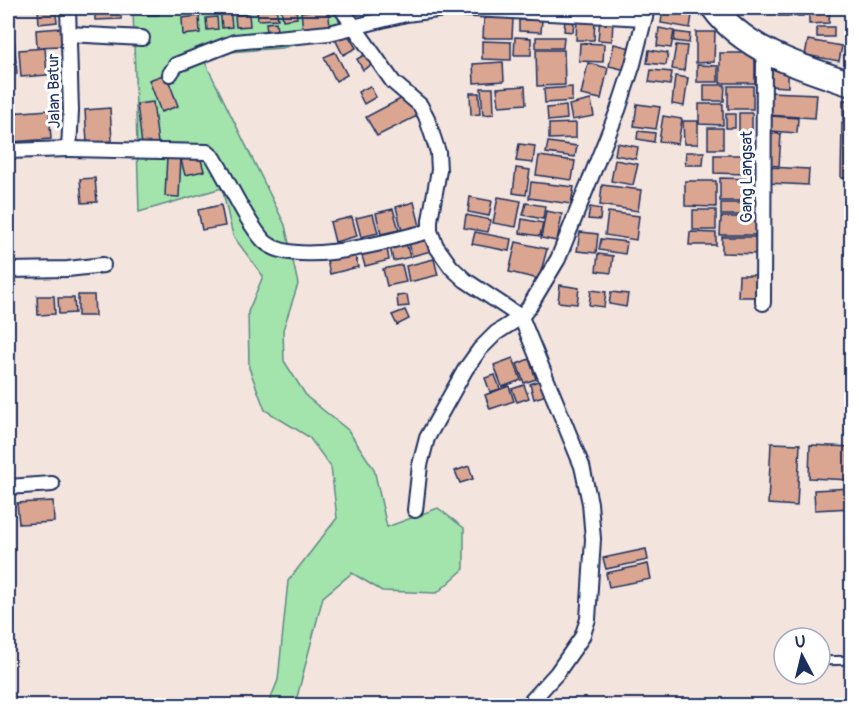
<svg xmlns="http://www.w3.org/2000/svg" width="859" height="713" viewBox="0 0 859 713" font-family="Pangolin,sans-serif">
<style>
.green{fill:#a3e3ac;stroke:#5f8985;stroke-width:1.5}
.building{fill:#dba691;stroke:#1b2f5e;stroke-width:1.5}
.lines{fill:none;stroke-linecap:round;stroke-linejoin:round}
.lane-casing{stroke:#1b2f5e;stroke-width:11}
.street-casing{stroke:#1b2f5e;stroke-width:18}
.highway-casing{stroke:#1b2f5e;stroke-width:28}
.lane{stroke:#fff;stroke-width:7}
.street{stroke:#fff;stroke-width:14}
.highway{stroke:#fff;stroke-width:24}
.labels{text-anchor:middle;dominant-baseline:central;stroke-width:6;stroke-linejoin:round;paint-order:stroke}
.street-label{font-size:16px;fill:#1b2f5e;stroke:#fff}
</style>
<rect width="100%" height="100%" fill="#f4e4de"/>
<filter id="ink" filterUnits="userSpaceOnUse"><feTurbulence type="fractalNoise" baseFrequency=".0167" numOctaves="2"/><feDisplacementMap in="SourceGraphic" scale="12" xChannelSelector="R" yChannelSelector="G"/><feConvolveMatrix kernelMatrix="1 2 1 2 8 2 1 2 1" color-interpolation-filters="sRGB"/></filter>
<g filter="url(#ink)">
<path class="green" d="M133 8H352L361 26 282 48 201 54 285 225 298 284 283 330 284 361 307 397 348 430 374 469 387 527 438 508 464 528V569L437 593 382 591 352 573 323 597 295 705H268L278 680 288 581 337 518 331 467 309 437 265 410 249 368 248 312 263 276 233 236 222 188 139 212Z"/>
<g class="building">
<path d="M38 8H55L57 22 39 24Z"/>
<path d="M95 8H121V19L95 20Z"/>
<rect x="142" y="8" width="17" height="7"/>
<path d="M220 8H230L232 27 222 28Z"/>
<path d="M276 8 278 19 258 20 257 9Z"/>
<path d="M281 8H296L297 18 283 20Z"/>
<rect x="778" y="8" width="25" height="8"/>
<path d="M809 8H830L829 23 809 24Z"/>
<path d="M328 9 330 26 303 29 301 12Z"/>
<path d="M663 10 692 15 690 28 661 23Z"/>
<path d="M8 12H11L13 35 8 36Z"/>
<path d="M249 14 250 26 236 27 235 15Z"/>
<path d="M199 16 200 33 183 35 182 18Z"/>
<path d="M577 16 595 17 594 40H576Z"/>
<path d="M217 17 218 29 207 30 206 18Z"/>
<path d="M484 18H513L512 38H483Z"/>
<path d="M600 18 613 19 612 41 598 40Z"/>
<path d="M565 19 574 20 573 32 564 31Z"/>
<path d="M519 20H542L541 32 519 31Z"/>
<path d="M276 22 277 32 267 33 266 23Z"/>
<rect x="817" y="27" width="17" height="10"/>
<path d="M61 28 62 46 37 47 36 30Z"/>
<path d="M659 28 674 31 671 48 657 46Z"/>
<path d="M346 31 356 48 343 55 334 37Z"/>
<path d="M675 32 690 34 689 43 674 41Z"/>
<path d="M696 32H715L714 62 696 63Z"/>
<path d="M515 37 531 38V55H514Z"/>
<path d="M536 37H564L563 48H536Z"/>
<path d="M8 38H14L17 74H8Z"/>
<path d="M808 40 842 46 839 61 805 55Z"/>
<path d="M482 41 511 42V60L482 59Z"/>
<path d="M580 43 604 44 603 62 579 61Z"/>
<path d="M614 44 631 48 626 70 609 66Z"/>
<path d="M676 45 687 46 684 71 672 69Z"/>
<path d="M45 48 47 75 21 77 19 50Z"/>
<path d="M536 50H564L565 85 537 86Z"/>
<path d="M649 50 668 53 666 65 647 63Z"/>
<path d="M335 52 347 75 336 81 324 57Z"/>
<path d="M370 52 375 63 363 70 357 59Z"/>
<rect x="720" y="53" width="35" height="30"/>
<path d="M503 62 504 81 474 83 473 64Z"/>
<path d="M588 63 608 68 601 99 581 95Z"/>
<path d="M697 65 718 66V82H697Z"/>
<path d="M651 70 672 72 670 85 649 82Z"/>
<path d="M771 70 788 71V87L770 86Z"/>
<path d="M166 74 178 106 161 112 149 80Z"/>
<path d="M675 76 688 78 684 106 672 104Z"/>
<path d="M704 85H725L724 101H704Z"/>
<path d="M370 86 376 97 364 104 358 92Z"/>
<path d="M525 86 526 104 499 106 497 88Z"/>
<rect x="728" y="86" width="25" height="23"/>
<path d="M572 87V101L545 103 544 89Z"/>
<path d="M481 88H493L494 114 483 115Z"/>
<path d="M768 92 817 94 815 118 767 115Z"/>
<path d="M470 93H479L480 114 471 115Z"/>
<path d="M408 95 419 115 377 136 366 117Z"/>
<path d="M591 100 594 116 572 120 569 105Z"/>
<path d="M843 100 852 101V120H843Z"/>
<path d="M153 102 158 143 142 145 137 104Z"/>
<path d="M637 104 660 107 656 129 634 126Z"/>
<path d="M699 104H723V125L699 124Z"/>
<path d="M566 106 567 119 548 121 547 108Z"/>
<path d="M110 108 112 141 87 143 85 110Z"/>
<path d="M49 110 51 139 11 142 9 113Z"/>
<rect x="739" y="113" width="13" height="19"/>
<rect x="726" y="114" width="9" height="14"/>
<path d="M663 116 682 119 678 144 659 141Z"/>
<path d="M771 116 798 118 797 133 771 131Z"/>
<path d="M683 121H698V144H684Z"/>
<path d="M576 123V138L549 139V124Z"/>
<path d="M842 123H852V178H841Z"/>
<rect x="708" y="128" width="15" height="21"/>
<path d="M638 131 655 133 654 142 637 139Z"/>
<path d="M769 133 781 134 779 166 768 165Z"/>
<path d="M548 142 577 146 575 157 546 153Z"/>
<path d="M617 143 638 147 636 159 615 155Z"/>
<path d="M519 144 535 146 533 163 516 161Z"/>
<path d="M686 152H704L703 165H685Z"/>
<path d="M714 155H745V174L714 173Z"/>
<path d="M200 156 204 171 185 175 181 160Z"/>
<path d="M539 156 575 161 572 180 536 175Z"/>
<path d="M167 157H181L179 197 165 196Z"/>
<path d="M615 160 638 164 633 185 611 181Z"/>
<path d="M768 167 809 169 808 185 767 183Z"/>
<path d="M516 168 530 170 526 195 513 193Z"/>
<path d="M95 178 97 202 82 203 80 179Z"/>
<path d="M720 178 756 179V201H720Z"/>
<path d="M685 181H716V207L685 206Z"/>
<path d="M531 182 574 187 571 204 529 198Z"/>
<path d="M602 185 641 190 638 211 600 205Z"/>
<path d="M470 197 492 201 489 216 468 212Z"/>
<path d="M498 197 521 201 516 227 493 223Z"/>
<path d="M414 202 420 226 402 231 396 207Z"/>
<path d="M526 203 545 206 543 219 523 215Z"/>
<rect x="721" y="203" width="35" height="12"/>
<path d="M221 205 225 226 202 230 198 210Z"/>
<path d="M590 207 601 209 600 220 588 219Z"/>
<path d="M393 209 399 230 381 234 376 213Z"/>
<rect x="693" y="210" width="23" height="20"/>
<path d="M546 211 562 214 557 241 541 238Z"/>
<path d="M608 212 639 216 636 240 605 235Z"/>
<path d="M373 214 378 233 361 237 356 218Z"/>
<path d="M466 215 491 220 488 232 464 228Z"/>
<path d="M352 217 357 236 335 242 330 222Z"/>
<path d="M721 217H756V235H720Z"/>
<path d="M522 219 543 223 540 236 520 233Z"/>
<path d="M475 232 511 239 509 251 472 244Z"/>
<path d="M580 232 598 234 596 253 577 251Z"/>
<path d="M690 232 716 233V245H689Z"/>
<path d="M427 237 431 251 412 256 409 242Z"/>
<path d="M722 237H761V254L722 253Z"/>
<path d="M601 239 627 242 625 254 599 250Z"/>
<path d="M516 242 547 249 539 279 509 272Z"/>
<path d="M386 243 389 260 365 266 360 249Z"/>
<path d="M406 243 410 257 393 261 390 246Z"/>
<path d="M354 250 358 267 330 274 326 256Z"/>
<path d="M598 254 613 256 611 273 596 271Z"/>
<path d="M434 259 438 275 409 282 406 266Z"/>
<path d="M402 265 406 282 387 286 383 269Z"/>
<path d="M739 275H762V297H738Z"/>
<path d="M560 285 579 288 577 304 558 302Z"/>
<path d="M591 290 606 292 604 307 589 305Z"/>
<path d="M611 292 628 294 626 307 609 304Z"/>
<path d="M78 295H94L95 316H78Z"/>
<path d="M407 295 409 306 398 307 397 296Z"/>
<path d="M37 296H54L55 314 38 315Z"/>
<path d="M58 298H74L75 313 59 314Z"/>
<path d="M405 310 409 319 397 325 392 315Z"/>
<path d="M513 358 521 380 502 387 494 365Z"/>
<path d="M529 359 536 379 524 383 517 364Z"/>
<path d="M495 375 500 389 490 392 485 378Z"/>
<path d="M541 380 546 395 534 399 530 384Z"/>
<path d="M524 385 529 398 517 402 512 389Z"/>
<path d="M509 386 514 401 490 409 485 395Z"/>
<path d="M771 443 800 444 797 506 768 504Z"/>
<path d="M810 445 852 447V480L809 478Z"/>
<path d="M469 466 473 479 460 483 455 471Z"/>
<path d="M852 488V508L815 510 814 490Z"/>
<path d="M53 501 54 522 19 524 17 503Z"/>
<path d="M646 549 648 560 606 569 603 558Z"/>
<path d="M648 564 651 579 609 587 606 573Z"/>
</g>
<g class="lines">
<g class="lane-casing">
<path id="lane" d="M820 661 852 660"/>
</g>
<g class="street-casing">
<g id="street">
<path d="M341 8 393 82 420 105 426 116 438 152 439 170 430 220V231L436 246 451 267 465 280 521 317 582 466 590 503 593 539 588 619 582 637 557 673 527 706"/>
<path d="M69 34 142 38"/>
<path d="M170 74 176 65 235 42 329 33 406 14 453 8 645 18"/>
<path d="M69 149 207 152 214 158C228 181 247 223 264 241 294 270 393 240 430 231"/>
<path d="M8 151 69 149 71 111 68 8"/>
<path d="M8 270 68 269 103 265"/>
<path d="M763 303 764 50"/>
<path d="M8 487 52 484"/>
<path d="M415 510 420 465 427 438 465 370 480 349 496 333 521 317 529 307 558 259 618 110 633 64 647 8"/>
</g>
</g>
<g class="highway-casing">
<path id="highway" d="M714 8C745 51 803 68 852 84"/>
</g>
<use href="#lane" class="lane"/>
<use href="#street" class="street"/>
<use href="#highway" class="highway"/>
</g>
</g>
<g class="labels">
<g class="street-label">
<text transform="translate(54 91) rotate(-91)">Jalan Batur</text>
<text transform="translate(747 177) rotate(-90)">Gang Langsat</text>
</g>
</g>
<rect width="859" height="713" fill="none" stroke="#fff" stroke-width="30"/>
<rect x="15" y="15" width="829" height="683" fill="none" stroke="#1b2f5e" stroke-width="2" filter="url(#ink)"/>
<g transform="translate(802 656) rotate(353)"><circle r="28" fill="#ffffff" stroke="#a4acbf" stroke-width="1.5"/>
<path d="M0-4.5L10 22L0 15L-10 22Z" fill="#1b2f5e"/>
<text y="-9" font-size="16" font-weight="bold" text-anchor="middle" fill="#1b2f5e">U</text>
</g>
</svg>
